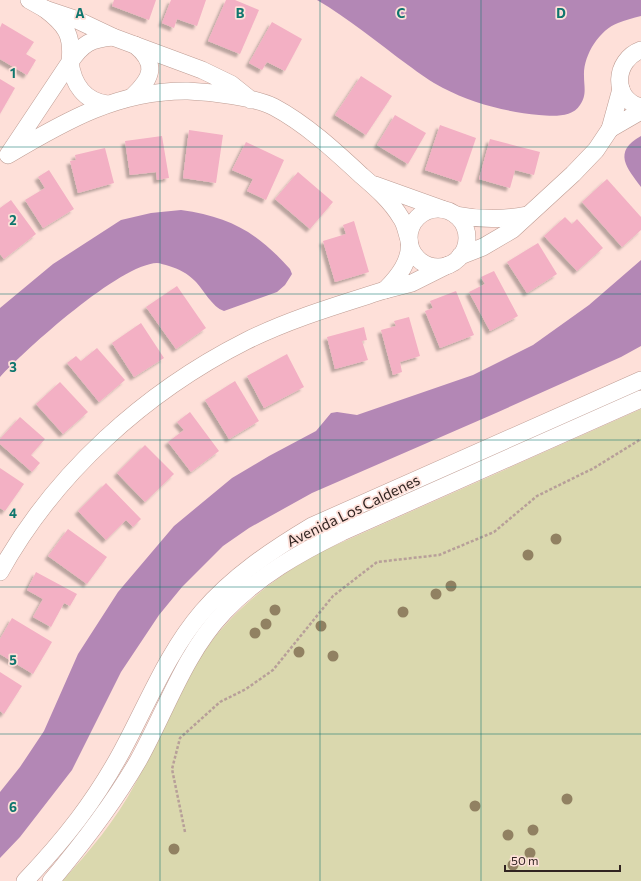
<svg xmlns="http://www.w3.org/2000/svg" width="641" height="881" viewBox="0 0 641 881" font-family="Commissioner,sans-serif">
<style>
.green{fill:#dad8ae}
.water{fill:#b387b5}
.building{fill:#f3b0c4;filter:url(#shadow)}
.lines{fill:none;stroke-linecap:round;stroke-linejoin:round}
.street-casing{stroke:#be9c93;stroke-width:18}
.path{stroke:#b79f99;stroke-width:2.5;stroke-dasharray:3 2;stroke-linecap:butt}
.street{stroke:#fff;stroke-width:17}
.tree{fill:#918162}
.grid{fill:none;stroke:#0f766e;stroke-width:1;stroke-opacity:0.55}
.labels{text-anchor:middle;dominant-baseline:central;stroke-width:3.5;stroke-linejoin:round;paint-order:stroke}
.street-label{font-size:15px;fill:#312421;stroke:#fee0d9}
.grid-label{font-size:13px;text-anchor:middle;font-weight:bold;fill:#0f766e;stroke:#fee0d9;stroke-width:3.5;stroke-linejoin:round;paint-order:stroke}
</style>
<defs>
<filter id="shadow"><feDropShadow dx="-3.5" dy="3.5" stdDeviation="1" flood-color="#0004"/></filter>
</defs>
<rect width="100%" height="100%" fill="#fee0d9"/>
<path class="green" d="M641 409V881H62C89 852 116 820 135 784 161 737 179 685 211 642 239 605 278 576 318 553Z"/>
<g class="water">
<path d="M317 0H641V16C633 18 625 20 618 23 599 30 583 56 584 76 584 87 587 95 580 105 572 118 552 116 539 115 506 112 472 103 443 88 431 82 419 73 408 65 378 43 348 18 317 0Z"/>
<path d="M641 136V187C627 168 612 152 641 136Z"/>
<path d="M181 210C230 217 257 232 290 269L292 274 285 285 277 292 224 311C212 307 204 290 195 281 187 273 179 269 169 266 165 265 160 263 157 263 120 264 26 349 0 377V308L53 264 121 220 151 213Z"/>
<path d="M641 260V346L621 357 496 413 312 493 249 528 223 546 182 587 159 615 121 672 72 770 20 837 0 858V792L20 767 44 731 78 654 118 592 174 526 232 478 269 456 316 431 331 413 337 412 357 415 473 375 533 345 589 305Z"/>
</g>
<g class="building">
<path d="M114 0H156L149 20 112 6Z"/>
<path d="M171 0H206L197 26 177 19 174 28 162 23Z"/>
<path d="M226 0H235L259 10 240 54 208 41Z"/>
<path d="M272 22 302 39 285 71 267 62 262 70 249 63Z"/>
<path d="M2 23 34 42 26 54 36 60 27 75 0 59V28Z"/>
<path d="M361 76 392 96 366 135 335 115Z"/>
<path d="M0 79 15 88 0 114Z"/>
<path d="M395 115 426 133 408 164 377 145Z"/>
<path d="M440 125 476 138 461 182 425 170Z"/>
<path d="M189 130 223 135 216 183 183 178Z"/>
<path d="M162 136 169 178 157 180 156 172 130 175 125 141Z"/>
<path d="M490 139 540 152 534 175 515 170 510 188 479 179Z"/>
<path d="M246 142 284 160 266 200 247 191 253 179 232 170Z"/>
<path d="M105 148 114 183 78 193 70 161 76 160 75 155Z"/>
<path d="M49 170 74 209 43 228 25 200 45 188 38 177Z"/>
<path d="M298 172 333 202 310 229 275 199Z"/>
<path d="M607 179 641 217V230L622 247 582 202Z"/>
<path d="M11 200 36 234 4 259 0 254V208Z"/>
<path d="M565 217 572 224 577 219 603 248 577 271 544 236Z"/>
<path d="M354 221 369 272 335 282 323 241 346 234 343 225Z"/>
<path d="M538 243 557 274 527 293 507 262Z"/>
<path d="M494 271 518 316 490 331 469 292 485 284 481 277Z"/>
<path d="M177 286 206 328 176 349 146 307Z"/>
<path d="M456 291 474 335 440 348 425 311 433 308 430 301Z"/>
<path d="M409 317 420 356 400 362 402 372 393 375 381 330 396 326 394 321Z"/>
<path d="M141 323 164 358 134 377 112 343Z"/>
<path d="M364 327 367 340 362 341 368 360 335 369 327 337Z"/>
<path d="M97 348 125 380 99 402 67 363 76 356 81 361Z"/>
<path d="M287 354 304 387 264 408 247 376Z"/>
<path d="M235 381 259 421 229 439 205 400Z"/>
<path d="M60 382 88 412 63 434 36 404Z"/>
<path d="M190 412 219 451 191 472 168 442 184 430 177 422Z"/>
<path d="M20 417 45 439 31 455 40 463 32 472 0 444V439Z"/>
<path d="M145 445 174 474 145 502 117 473Z"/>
<path d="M0 468 24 484 5 511 0 508Z"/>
<path d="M106 483 141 519 133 527 126 520 106 540 78 511Z"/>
<path d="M68 529 107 557 87 584 48 556Z"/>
<path d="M36 572 77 594 70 606 64 603 51 627 33 617 43 599 27 590Z"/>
<path d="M12 618 52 642 33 674 0 654V639Z"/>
<path d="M0 672 22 686 4 714 0 711Z"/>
</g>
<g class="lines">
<g class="street-casing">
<g id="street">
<path d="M29 0 45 9"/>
<path d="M641 50C614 60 611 99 641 107"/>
<path d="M621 89 610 129 641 111"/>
<path d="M133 96C152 78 158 64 135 45"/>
<path d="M251 100 231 84 202 70 113 37 75 19 45 9C66 25 73 35 70 62L8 155C65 121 119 90 188 91 210 92 255 97 274 107 306 124 335 151 362 176 376 188 391 201 401 218 405 223 407 234 409 240 412 260 398 277 385 290L412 283 448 265"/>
<path d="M107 104C84 101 73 84 70 62 83 43 91 39 113 37"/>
<path d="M375 185 442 209"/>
<circle cx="438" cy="238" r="29"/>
<path d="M456 215C481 220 502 220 527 215"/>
<path d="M460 256 483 247 512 230 573 174 596 150 610 129"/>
<path d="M0 572C55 473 145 392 246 341 290 319 338 305 385 290"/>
<path d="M25 881C64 840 95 801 122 751 148 703 167 653 202 612 233 576 272 550 312 526L641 380"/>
<path d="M51 881C83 843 113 804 138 761 166 711 184 654 224 612 258 576 299 553 342 532L641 399"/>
</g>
</g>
<path class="path" d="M185 832 172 769 180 738 220 702 246 689 273 670 333 596 377 562 439 555 494 532 537 496 594 468 641 439"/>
<use href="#street" class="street"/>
</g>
<g class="tree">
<circle cx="556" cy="539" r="5.5"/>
<circle cx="528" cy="555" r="5.5"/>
<circle cx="451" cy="586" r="5.5"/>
<circle cx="436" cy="594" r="5.5"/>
<circle cx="275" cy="610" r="5.5"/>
<circle cx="403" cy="612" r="5.5"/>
<circle cx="266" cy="624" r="5.5"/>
<circle cx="321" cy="626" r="5.5"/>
<circle cx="255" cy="633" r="5.5"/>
<circle cx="299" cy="652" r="5.5"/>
<circle cx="333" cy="656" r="5.5"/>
<circle cx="567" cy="799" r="5.5"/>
<circle cx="475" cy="806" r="5.5"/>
<circle cx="533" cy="830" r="5.5"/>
<circle cx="508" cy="835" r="5.5"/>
<circle cx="174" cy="849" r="5.5"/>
<circle cx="530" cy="853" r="5.5"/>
<circle cx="513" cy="865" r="5.5"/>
</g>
<path class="grid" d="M160 0V881M320 0V881M481 0V881M0 147H641M0 294H641M0 440H641M0 587H641M0 734H641"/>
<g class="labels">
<g class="street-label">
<text transform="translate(353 510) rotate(-26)">Avenida Los Caldenes</text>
</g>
</g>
<g class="grid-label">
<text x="80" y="18">A</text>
<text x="240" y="18">B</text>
<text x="401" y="18">C</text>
<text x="561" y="18">D</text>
<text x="13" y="78">1</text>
<text x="13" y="225">2</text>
<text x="13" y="372">3</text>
<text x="13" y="518">4</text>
<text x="13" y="665">5</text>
<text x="13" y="812">6</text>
</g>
<path d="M505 865v6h115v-6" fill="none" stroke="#312421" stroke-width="2"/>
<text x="511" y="865" font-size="12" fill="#312421" stroke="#fee0d9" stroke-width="3" paint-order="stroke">50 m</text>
</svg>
